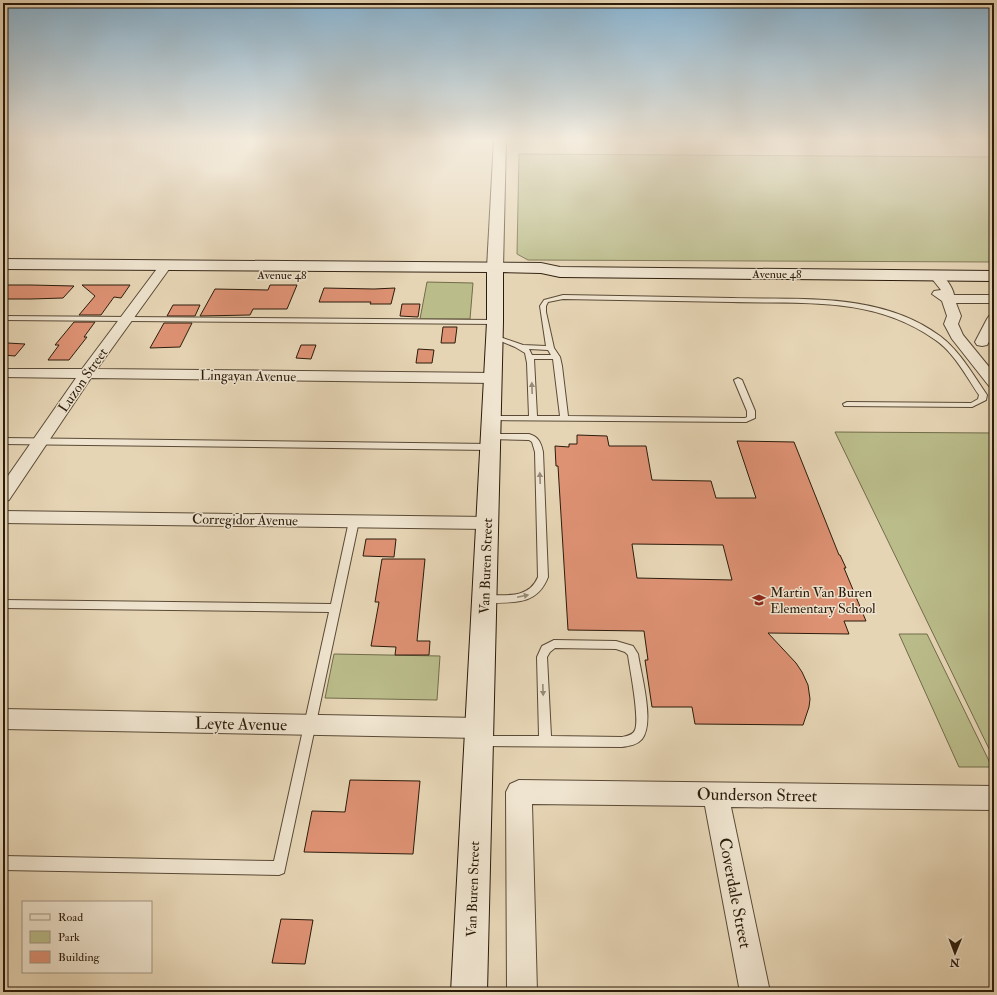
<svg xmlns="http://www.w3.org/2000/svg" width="997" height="995" viewBox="0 0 997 995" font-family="'IM FELL Double Pica',serif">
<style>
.green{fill:#babc8a;stroke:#726c4a}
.building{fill:#de9274;stroke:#2b1b0b;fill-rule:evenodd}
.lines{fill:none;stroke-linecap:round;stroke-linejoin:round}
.service-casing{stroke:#5a4a36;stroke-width:2}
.minor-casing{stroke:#5a4a36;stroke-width:2}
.tertiary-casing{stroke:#5a4a36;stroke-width:2}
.secondary-casing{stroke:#2b1b0b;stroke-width:2}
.service{fill:#efe4cf;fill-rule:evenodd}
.minor{fill:#efe4cf;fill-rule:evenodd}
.tertiary{fill:#efe4cf;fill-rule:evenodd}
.secondary{fill:#efe4cf;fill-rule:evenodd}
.oneway{fill:#978a77}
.labels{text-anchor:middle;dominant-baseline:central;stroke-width:3;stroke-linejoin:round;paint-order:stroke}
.far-street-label{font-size:12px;fill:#2b1b0b;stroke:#efe4cf}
.street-label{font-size:14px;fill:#2b1b0b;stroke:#efe4cf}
.poi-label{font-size:14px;fill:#2b1b0b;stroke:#efe4cf;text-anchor:start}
.near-street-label{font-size:17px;fill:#2b1b0b;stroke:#efe4cf}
</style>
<rect width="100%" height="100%" fill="#e6d5b5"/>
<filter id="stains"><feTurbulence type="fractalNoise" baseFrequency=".005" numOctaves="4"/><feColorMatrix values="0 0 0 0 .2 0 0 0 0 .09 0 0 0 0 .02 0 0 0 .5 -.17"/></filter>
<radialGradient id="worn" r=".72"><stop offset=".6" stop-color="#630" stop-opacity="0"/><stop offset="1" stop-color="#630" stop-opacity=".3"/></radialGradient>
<g class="green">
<path d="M519 154 994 157V262L528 260 517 254Z"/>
<path d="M427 282 473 283 470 319H420Z"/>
<path d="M835 432 994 433V759Z"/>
<path d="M899 634H927L992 767H959Z"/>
<path d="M334 654 440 656 437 700 325 698Z"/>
</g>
<g class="building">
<path d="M3 285H31L74 286 63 298 31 299H3Z"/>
<path d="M82 285H130L121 298 114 297 101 315H79L95 296Z"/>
<path d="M270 285H297L287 309H253L250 315 200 316 215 289 268 290Z"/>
<path d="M324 288 374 289 395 288 391 304H370L371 302H319Z"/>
<path d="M402 304H420L418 317 400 316Z"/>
<path d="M173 305H200L195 316H167Z"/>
<path d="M74 322H95L84 337H87L69 360H48L59 345H55Z"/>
<path d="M164 323H192L180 347 150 348Z"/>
<path d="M443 327H457L455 343H441Z"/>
<path d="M7 343 25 344 15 356 3 355V348Z"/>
<path d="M301 345H316L311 359 296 358Z"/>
<path d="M418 349 434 350 432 363H416Z"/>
<path d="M577 435 607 436 609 446H646L652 480 711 481 716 498H756L737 441 794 442 839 555H840L846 568H844L866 621H844L849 634 768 633 796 663 802 672 808 685 810 699 809 707 803 725 695 724 692 707H652L645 660H648L644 631 568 630 558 466H556L555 446 569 447V444H577ZM632 544 723 545 732 580 637 578Z"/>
<path d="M366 539H396L394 557 363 556Z"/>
<path d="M382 559H425L417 641H430L429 655H395L396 647 371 646 379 602H375Z"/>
<path d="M350 780 420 781 413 854 304 852 312 811 345 812Z"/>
<path d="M281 919 313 920 305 964 272 963Z"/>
</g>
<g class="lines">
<g class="service-casing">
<g id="service">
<path d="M563 295C619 296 676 297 732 298 803 300 880 292 940 336 960 351 973 375 987 395L986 400 972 407 844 406 843 404 847 402 971 403 978 399 979 395C966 376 954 352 934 339 873 296 803 304 732 302 676 301 619 300 563 299L548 302 546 306V312L554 348 560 357 562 366 568 416 745 418 747 417V411L734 380 738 378 742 380 755 411V418L746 422 489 420 488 418 492 416H529L527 363 525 353 515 347 491 337 493 336H497L523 345 546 346 540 306 544 300ZM529 349 548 350 551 355H532ZM534 359H553L560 416H537Z"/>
<path d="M3 316 495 320 498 322 495 324 3 320Z"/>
<path d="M491 434H529C539 437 541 443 543 452L548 577C537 606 513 602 486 603L482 602 481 599 482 596 486 595C506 595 529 599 538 577L535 452 532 442 529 440 488 439 487 437 488 435Z"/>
<path d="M3 438 490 444 494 447 490 450 3 444Z"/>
<path d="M354 518 359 521 284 873 279 875 3 870V856L274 861 329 612 3 608V600L331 604 349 521Z"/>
<path d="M554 640 616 641 633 646 638 654C641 674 655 723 642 739 637 745 629 746 622 747L482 746 478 745 476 741 478 737 482 736H539L537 657 542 646ZM555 648 616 649 625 652 628 655C630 670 640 718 635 730 633 735 627 736 622 737L551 736 547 657 550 652Z"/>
</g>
</g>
<g class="minor-casing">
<g id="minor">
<path d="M166 261 170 262 172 265 97 369 493 373 498 375 501 378 498 381 493 383 91 378 9 500 3 502V483L76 378 3 377V369H82L162 262Z"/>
<path d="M935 271C943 273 953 287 954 295H994V303H956L961 316 958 324 963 335 994 373V388L989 386 952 339 944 324 947 316 942 301 932 294 934 291 941 290 929 275 931 272Z"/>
<path d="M994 315C994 327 994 335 987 345L982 346 977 345 975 342 987 319 989 316Z"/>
<path d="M3 511 487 517 494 518 496 523 494 528 487 529 3 523Z"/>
<path d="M3 709 479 718 487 721 491 728 487 735 479 738 3 729Z"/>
<path d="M519 780 994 786V810L731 807 770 992H740L705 806 532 804 537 992H507L506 792 510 784Z"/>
</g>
</g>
<g class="tertiary-casing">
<path id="tertiary" d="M494 139H506L503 268 500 271 495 273 490 271 487 268Z"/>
</g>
<g class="secondary-casing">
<path id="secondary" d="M3 259 541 263 560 267 994 271V281L560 277 541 273 503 272V322L487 992H451L487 322V272L3 269Z"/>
</g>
<use href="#service" class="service"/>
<use href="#minor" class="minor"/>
<use href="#tertiary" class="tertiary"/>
<use href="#secondary" class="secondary"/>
</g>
<defs><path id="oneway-solid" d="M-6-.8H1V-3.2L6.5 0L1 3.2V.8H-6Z"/></defs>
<g class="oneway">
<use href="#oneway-solid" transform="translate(532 388) rotate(-92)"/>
<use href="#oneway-solid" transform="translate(540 478) rotate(-92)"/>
<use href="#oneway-solid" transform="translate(523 596) rotate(-12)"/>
<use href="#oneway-solid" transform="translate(543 690) rotate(88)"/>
</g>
<linearGradient id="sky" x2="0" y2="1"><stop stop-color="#88b5d4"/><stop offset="0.5" stop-color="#f4ecde"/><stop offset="1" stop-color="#f4ecde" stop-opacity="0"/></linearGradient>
<rect width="997" height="279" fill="url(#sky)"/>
<defs>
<g id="school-bare" transform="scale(1.08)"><path d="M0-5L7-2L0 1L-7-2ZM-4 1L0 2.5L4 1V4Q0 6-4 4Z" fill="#8f2418" stroke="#efe4cf" stroke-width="2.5" paint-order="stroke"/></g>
</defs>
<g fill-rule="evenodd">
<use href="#school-bare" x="759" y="600"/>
</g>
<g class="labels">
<g class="far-street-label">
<text x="777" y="274">Avenue 48</text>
<text x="282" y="275">Avenue 48</text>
</g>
<g class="street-label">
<text transform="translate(248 376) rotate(1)">Lingayan Avenue</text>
<text transform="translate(83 380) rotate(-55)">Luzon Street</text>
<text transform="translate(245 520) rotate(1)">Corregidor Avenue</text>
<text transform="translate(486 566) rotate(-88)">Van Buren Street</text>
<text transform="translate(473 889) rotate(-88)">Van Buren Street</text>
</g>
<g class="poi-label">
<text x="770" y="592">Martin Van Buren<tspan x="770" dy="16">Elementary School</tspan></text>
</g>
<g class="near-street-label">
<text transform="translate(241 724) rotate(1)">Leyte Avenue</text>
<text transform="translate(757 795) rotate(1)">Ounderson Street</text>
<text transform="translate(735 893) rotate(79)">Coverdale Street</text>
</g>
</g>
<rect width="997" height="995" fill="none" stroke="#e6d5b5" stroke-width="16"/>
<rect x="4" y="4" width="989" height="987" fill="none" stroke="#2b1b0b" stroke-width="2"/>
<rect x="8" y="8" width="981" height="979" fill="none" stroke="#2b1b0b"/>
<rect x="22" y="901" width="130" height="72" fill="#efe4cf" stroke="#a19481"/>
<rect x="30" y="914" width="20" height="6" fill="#efe4cf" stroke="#a19481"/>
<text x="58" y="921" font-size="12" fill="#2b1b0b">Road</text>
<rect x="30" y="931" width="20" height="12" fill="#babc8a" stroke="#a19481"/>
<text x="58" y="941" font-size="12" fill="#2b1b0b">Park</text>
<rect x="30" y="951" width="20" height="12" fill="#de9274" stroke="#a19481"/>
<text x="58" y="961" font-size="12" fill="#2b1b0b">Building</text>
<g transform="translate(955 953) rotate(181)" stroke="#efe4cf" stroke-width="3" paint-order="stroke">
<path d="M0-3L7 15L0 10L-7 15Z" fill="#2b1b0b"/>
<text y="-6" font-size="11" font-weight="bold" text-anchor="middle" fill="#2b1b0b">N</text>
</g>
<rect width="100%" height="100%" filter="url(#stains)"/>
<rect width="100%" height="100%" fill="url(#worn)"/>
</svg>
